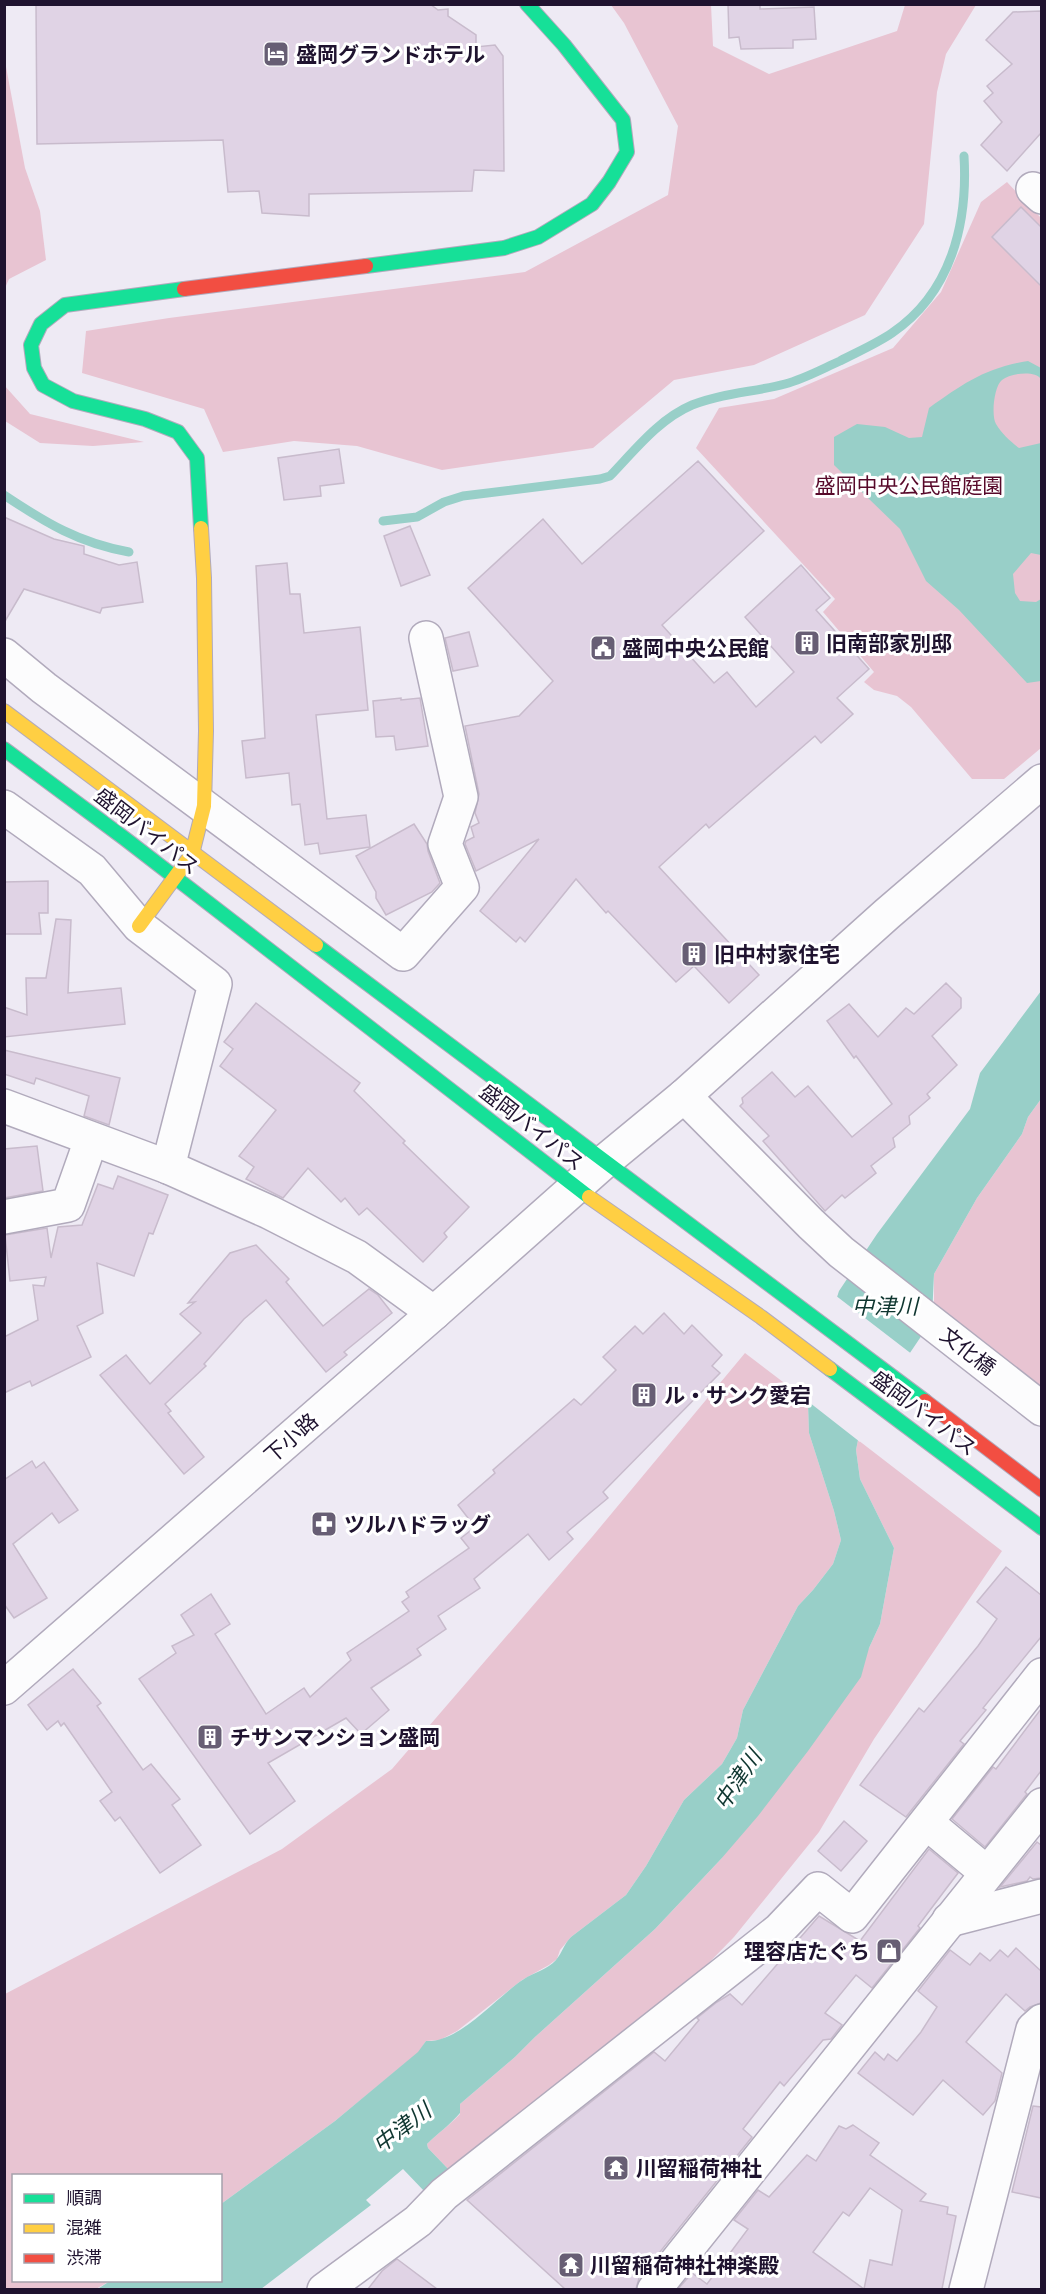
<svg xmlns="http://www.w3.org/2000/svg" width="1046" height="2294" viewBox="0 0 1046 2294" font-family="Poppins,'Noto Sans JP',sans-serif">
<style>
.green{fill:#e8c4d2}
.water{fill:#98cfc8}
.pier{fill:#eeeaf4}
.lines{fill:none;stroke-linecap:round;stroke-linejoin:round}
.stream{stroke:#98cfc8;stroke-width:9}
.building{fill:#e0d3e5;stroke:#c8bbcc;stroke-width:1.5;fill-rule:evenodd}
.street-casing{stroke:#b1aabc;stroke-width:36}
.fast-casing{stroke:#b1aabc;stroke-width:16}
.slow-casing{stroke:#b1aabc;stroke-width:16}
.jam-casing{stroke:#b1aabc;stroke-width:16}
.street{stroke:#fcfcfd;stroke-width:33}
.fast{stroke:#16e098;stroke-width:14}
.slow{stroke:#ffcf43;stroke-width:14}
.jam{stroke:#f24e42;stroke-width:14}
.labels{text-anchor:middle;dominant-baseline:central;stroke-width:6;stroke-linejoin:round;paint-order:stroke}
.poi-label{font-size:21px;font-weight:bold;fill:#1f132f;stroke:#fff;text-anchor:start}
.park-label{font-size:21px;fill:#57092a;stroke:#fff}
.street-label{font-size:21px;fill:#1f132f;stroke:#fff}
.water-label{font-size:22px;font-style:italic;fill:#0f3630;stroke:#fff}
</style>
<rect width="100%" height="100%" fill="#eeeaf4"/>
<g class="green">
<path d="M611 5H711L713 46 769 74 897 31 905 5H976L946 54 937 92 924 224 865 315 754 365 674 380 593 448 442 470 357 446 294 441 223 452 204 409 82 373 86 331 169 318 525 272 668 195 678 126 624 23Z"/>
<path d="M4 56 25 168 40 211 46 260 9 279 5 288Z"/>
<path d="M1007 182 1041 218V748L1004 779H972L911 707 897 696 874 690 864 682 874 672 823 612 835 599 696 448 719 408 774 399 893 348 941 292 981 202Z"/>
<path d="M4 385 30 414 144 442 93 446 40 443 5 421Z"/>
<path d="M1041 1099V1395L934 1308V1274L977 1198 1022 1134 1028 1117Z"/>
<path d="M745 1353 808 1401 809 1433 834 1511 841 1540 833 1564 813 1590 798 1606 743 1710 737 1738 722 1764 684 1800 646 1866 626 1895 571 1937 560 1950 557 1959 549 1965 522 1980 457 2031 440 2040 426 2041 419 2052 335 2121 221 2204 220 2176H14V2280L110 2281 96 2289 5 2290V1994L282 1849 392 1769 592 1537Z"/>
<path d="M858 1440 1002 1551 874 1739 819 1832 734 1937 697 1975 451 2172 428 2148 427 2144C438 2133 450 2125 460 2114V2104L515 2057 535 2037 655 1929 721 1859 869 1648 880 1624 894 1548 860 1479 856 1450Z"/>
</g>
<g class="water">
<path d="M1028 361 1041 368V379C1035 370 1011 373 1002 380 994 386 991 416 996 424 1002 434 1010 441 1019 448L1041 443V555L1031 553 1013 574 1015 593 1020 601 1036 602 1041 599V681L1027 683 959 610 926 581 900 529 834 465V437L857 424 885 427 909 438 922 437 929 408C963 384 985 368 1028 361Z"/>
<path d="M1041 991V1099L1028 1117 1022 1134 977 1198 934 1274 932 1317 920 1338 866 1418 858 1440 856 1450 860 1479 894 1548 880 1624 869 1648 861 1677 808 1751 758 1816 721 1859 655 1929 535 2037 515 2057 460 2104V2113C450 2125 438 2133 427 2144L428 2148 451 2172 425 2192 403 2169 366 2200 371 2205 261 2289 96 2290 110 2281 220 2280 221 2204 335 2121 418 2052 426 2041C460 2043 496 1997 524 1979 533 1973 548 1969 556 1960 562 1953 564 1944 571 1937L626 1895 646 1866 684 1800 722 1764 737 1738 743 1710 798 1606 813 1590 833 1564 841 1540 834 1511 809 1433 808 1404 822 1343 839 1291 877 1234 970 1109 980 1073Z"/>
</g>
<path class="pier" d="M835 1295 913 1355 868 1419 860 1442 805 1399 819 1342Z"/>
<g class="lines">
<g class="stream">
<path d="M4 495C46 523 79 543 129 552"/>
<path d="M383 521 417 517 444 502 463 496 600 479 610 476C635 450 659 419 692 405 722 393 755 392 785 384 804 379 822 369 840 361 857 352 876 344 892 333 951 293 968 224 964 156"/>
</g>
</g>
<g class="building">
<path d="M36 4H430L438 10 448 9V16L476 35V47L495 45 503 56 504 171 474 170 472 191 309 194V216L262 213 259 191 228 192 223 140 37 144Z"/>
<path d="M728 4H760V9L814 7 816 39 793 40V48L741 49 739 37 729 38Z"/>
<path d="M1041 11V133L1007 171 981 145 1002 122 984 101 993 93 987 86 1012 64 986 40 1013 12Z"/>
<path d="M1021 207 1041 227V286L992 237Z"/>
<path d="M339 449 344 483 320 486 321 496 284 500 278 458Z"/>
<path d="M698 461 764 531 662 625 714 683 727 672 756 707 794 672 745 617 801 565 830 598 816 610 869 669 837 698 853 714 821 743 815 736 709 828 706 824 659 867 759 975 729 1003 694 966 676 982 608 911 606 913 576 879 525 942 520 937 516 942 480 911 539 839 476 871 465 844 466 841 474 837 471 827 479 823 475 813 479 794 465 726 519 716 553 681 468 588 543 519 582 564Z"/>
<path d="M4 517 54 539 84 546V554L119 565 137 562 143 602 102 608 100 613 24 589 4 623Z"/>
<path d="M410 526 430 575 401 586 384 536Z"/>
<path d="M287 563 290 594H300L304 633 360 627 368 710 316 715 327 819 366 815 370 847 320 854 318 843 305 845 300 804 292 805 289 773 246 778 242 741 265 738 256 566Z"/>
<path d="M469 632 478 666 453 671 445 638Z"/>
<path d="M401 698V700L420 698 428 746 396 750 394 736 376 737 373 701Z"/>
<path d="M414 824 427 844 428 851 440 883 432 892 386 915 376 898V892L356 856Z"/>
<path d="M48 881V913H39L41 934H4V882Z"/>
<path d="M56 919 71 920 68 993 121 988 125 1024 4 1037V1007L27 1015 26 978H46Z"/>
<path d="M946 983 961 998V1008L932 1036 957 1065 927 1094 930 1098 909 1116 910 1124 893 1138 895 1147 871 1166 876 1173 845 1198 842 1195 825 1211 763 1141 769 1136 740 1106 743 1103 742 1098 772 1072 795 1097 808 1086 852 1137 892 1104 856 1056 854 1058 827 1021 849 1004 878 1037 906 1008 914 1014Z"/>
<path d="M256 1003 360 1083 354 1091 405 1141 403 1143 469 1207 444 1233 447 1237 423 1262 367 1208 359 1215 345 1198 341 1202 308 1168 283 1198 246 1179 254 1167 239 1156 276 1110 220 1066 233 1049 224 1042Z"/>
<path d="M4 1050 120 1078 109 1125 84 1116 89 1096 36 1078 34 1084 4 1074Z"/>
<path d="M37 1146 43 1191 4 1198V1149Z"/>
<path d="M118 1176 168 1195 153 1234 149 1233 134 1276 97 1263 103 1313 77 1326 91 1357 32 1386 30 1381 4 1393V1337L38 1320 33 1285 44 1286 46 1277 10 1281 5 1235 47 1228 51 1258 58 1227 82 1225 98 1184 113 1189Z"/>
<path d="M256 1245 289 1279 286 1282 323 1326 369 1289 378 1295 392 1313 344 1352 347 1355 326 1372 266 1300 244 1319 204 1364 206 1366 165 1404 171 1411 168 1413 204 1457 184 1474 100 1375 126 1355 150 1384 201 1333 180 1314 195 1302 188 1303 230 1253Z"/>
<path d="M664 1313 684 1334 692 1325 722 1355 712 1366 720 1373 603 1492 608 1498 567 1532 573 1539 549 1560 528 1534 474 1579 480 1588 438 1616 446 1629 417 1649 421 1655 371 1688 389 1710 361 1734 346 1718 268 1763 295 1801 250 1834 139 1679 176 1653 172 1646 194 1635 181 1615 211 1594 230 1624 215 1634 266 1714 304 1688 310 1697 351 1660 347 1653 409 1611 402 1602 409 1597 406 1592 469 1548 461 1538 475 1527 458 1505 495 1473 493 1470 574 1399 581 1405 616 1370 603 1357 635 1326 643 1334Z"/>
<path d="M32 1461 36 1468 44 1462 78 1510 59 1523 52 1513 13 1544 47 1598 14 1618 4 1604V1480Z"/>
<path d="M1006 1567 1041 1595V1637L983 1708 986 1710 960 1741 964 1744 906 1817 860 1785 919 1708 924 1712 978 1646 997 1619 977 1602Z"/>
<path d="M73 1669 101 1703 97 1706 143 1770 151 1764 180 1799 172 1805 201 1845 160 1873 120 1817 115 1821 100 1801 112 1792 64 1723 61 1726 58 1721 47 1730 28 1705Z"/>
<path d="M1041 1709V1771L1025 1792 1027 1794 985 1847 952 1819 993 1767 996 1769Z"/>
<path d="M844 1821 867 1841 841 1871 818 1851Z"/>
<path d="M1037 1842 1041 1845V1878L1033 1879 1030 1877 1027 1881 1000 1887Z"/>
<path d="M929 1849 958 1873 918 1926 920 1928 872 1988 856 1975 825 2013 842 2025 831 2039 823 2040 784 2086 780 2082 743 2129 752 2137 639 2278 636 2289H565L467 2200 654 2052 665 2061 699 2020 697 2018 717 2002 730 1994 742 2005 819 1916 860 1941Z"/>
<path d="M1016 1948 1041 1971V2003L1030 2007 1025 2011 1006 1994 966 2042 1002 2073 995 2101 983 2115 943 2080 913 2115 858 2073 875 2052 884 2060 888 2054 897 2061 921 2032 937 2007 918 1991 950 1950 970 1965 980 1953 990 1961 1000 1950 1008 1957Z"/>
<path d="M1033 2106 1041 2107V2198L1012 2192Z"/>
<path d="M853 2125 879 2143 870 2155 926 2194 920 2201 948 2207 947 2214 956 2216 942 2289H678L692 2273 707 2284 748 2229 734 2220 758 2190 769 2197 807 2155 816 2161 839 2126 846 2129ZM870 2188 902 2210 892 2265 870 2260 864 2289 813 2252 843 2212 849 2216Z"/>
<path d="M397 2259 437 2289H368L382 2271Z"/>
</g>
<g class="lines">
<g class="street-casing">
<g id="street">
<path d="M1033 189 1042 197"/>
<path d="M4 655 44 688 403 954 462 887 445 844 461 797 426 638"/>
<path d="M4 807 92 870 139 926 215 984 168 1167"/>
<path d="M684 1096 811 1224 841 1252 1042 1409"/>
<path d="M4 1106 168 1167 269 1212 357 1257 434 1313"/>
<path d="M4 1217 68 1205 91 1140"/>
<path d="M4 1688 434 1313 604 1162 684 1096 887 914 1042 781"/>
<path d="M927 1823 987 1873"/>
<path d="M949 1920 1042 1896"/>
<path d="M324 2290 418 2221 444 2194 779 1930 818 1889 852 1916 1042 1675"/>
<path d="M654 2290 1042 1805"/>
<path d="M966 2290 1033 2029 1042 2021"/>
</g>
</g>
<g class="fast-casing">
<g id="fast">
<path d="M366 266 504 248 538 237 592 204 609 182 627 152 623 120 564 45 527 4"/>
<path d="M184 289 65 305 41 324 31 345 34 368 43 385 73 401 145 419 178 432 197 458 201 528"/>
<path d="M4 749 124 838 589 1197"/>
<path d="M316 945 925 1401"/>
<path d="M830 1369 1042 1528"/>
</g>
</g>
<g class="slow-casing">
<g id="slow">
<path d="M4 711 316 945"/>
<path d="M139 926 192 854 204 806 206 731 204 578 201 528"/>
<path d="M589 1197 761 1317 830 1369"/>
</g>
</g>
<g class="jam-casing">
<g id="jam">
<path d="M184 289 366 266"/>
<path d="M925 1401 1042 1490"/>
</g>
</g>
<use href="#street" class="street"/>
<use href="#fast" class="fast"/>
<use href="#slow" class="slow"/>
<use href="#jam" class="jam"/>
</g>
<defs>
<g id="hotel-square" transform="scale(1.35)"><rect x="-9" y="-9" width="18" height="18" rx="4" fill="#675e74" stroke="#fff"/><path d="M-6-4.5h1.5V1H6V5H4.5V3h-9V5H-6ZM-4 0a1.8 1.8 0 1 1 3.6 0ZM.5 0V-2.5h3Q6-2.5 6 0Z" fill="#fff"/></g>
<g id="building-square" transform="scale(1.35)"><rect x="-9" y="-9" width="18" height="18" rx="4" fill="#675e74" stroke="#fff"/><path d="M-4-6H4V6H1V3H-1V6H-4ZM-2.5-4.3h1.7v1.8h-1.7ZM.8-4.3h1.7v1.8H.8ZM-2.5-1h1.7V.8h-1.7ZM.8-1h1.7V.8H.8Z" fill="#fff"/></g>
<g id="civic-square" transform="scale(1.35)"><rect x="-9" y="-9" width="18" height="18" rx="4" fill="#675e74" stroke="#fff"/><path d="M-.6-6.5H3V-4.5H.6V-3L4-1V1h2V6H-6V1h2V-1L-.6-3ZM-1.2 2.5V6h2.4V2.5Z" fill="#fff"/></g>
<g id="pharmacy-square" transform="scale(1.35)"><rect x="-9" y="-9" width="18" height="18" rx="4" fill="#675e74" stroke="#fff"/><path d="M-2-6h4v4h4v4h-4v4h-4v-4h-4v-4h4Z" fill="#fff"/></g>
<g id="shop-square" transform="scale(1.35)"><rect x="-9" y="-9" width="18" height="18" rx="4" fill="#675e74" stroke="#fff"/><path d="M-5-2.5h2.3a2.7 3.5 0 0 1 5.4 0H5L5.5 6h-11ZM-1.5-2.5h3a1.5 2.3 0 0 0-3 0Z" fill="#fff"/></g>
<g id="temple-square" transform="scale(1.35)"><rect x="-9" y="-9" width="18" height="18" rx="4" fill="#675e74" stroke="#fff"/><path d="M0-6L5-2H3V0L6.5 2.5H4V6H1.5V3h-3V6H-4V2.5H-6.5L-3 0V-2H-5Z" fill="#fff"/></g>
</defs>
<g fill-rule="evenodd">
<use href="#hotel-square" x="276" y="54"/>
<use href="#building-square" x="807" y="643"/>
<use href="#civic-square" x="603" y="648"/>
<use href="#building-square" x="694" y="954"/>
<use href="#building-square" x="644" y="1395"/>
<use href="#pharmacy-square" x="324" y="1524"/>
<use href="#building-square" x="210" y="1737"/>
<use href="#shop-square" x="889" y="1951"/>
<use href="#temple-square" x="616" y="2168"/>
<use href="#temple-square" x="571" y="2265"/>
</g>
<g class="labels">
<g class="poi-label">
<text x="296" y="54">盛岡グランドホテル</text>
<text x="826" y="643">旧南部家別邸</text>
<text x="622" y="648">盛岡中央公民館</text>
<text x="714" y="954">旧中村家住宅</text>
<text x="664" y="1395">ル・サンク愛宕</text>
<text x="344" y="1524">ツルハドラッグ</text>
<text x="230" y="1737">チサンマンション盛岡</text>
<text x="870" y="1951" text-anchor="end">理容店たぐち</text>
<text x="636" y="2168">川留稲荷神社</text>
<text x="590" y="2265">川留稲荷神社神楽殿</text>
</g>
<g class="park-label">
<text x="909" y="485">盛岡中央公民館庭園</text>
</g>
<g class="street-label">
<text transform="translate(147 831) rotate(38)">盛岡バイパス</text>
<text transform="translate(532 1127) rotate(38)">盛岡バイパス</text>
<text transform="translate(968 1351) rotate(38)">文化橋</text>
<text transform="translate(924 1413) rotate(37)">盛岡バイパス</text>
<text transform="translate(291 1438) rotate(-41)">下小路</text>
</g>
<g class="water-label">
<text x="885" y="1306">中津川</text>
<text transform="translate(738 1780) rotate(-56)">中津川</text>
<text transform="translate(402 2128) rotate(-37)">中津川</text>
</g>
</g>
<rect width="1046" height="2294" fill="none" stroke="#1f132f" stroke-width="12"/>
<rect x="12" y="2174" width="210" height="108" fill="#ffffff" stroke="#a5a1ac" stroke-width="1.5"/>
<rect x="24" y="2194" width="30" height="9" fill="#16e098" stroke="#a5a1ac" stroke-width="1.5"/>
<text x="66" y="2204" font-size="18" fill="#1f132f">順調</text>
<rect x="24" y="2224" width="30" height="9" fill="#ffcf43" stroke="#a5a1ac" stroke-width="1.5"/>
<text x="66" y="2234" font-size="18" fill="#1f132f">混雑</text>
<rect x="24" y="2254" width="30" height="9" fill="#f24e42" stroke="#a5a1ac" stroke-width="1.5"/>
<text x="66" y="2264" font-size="18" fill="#1f132f">渋滞</text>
</svg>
